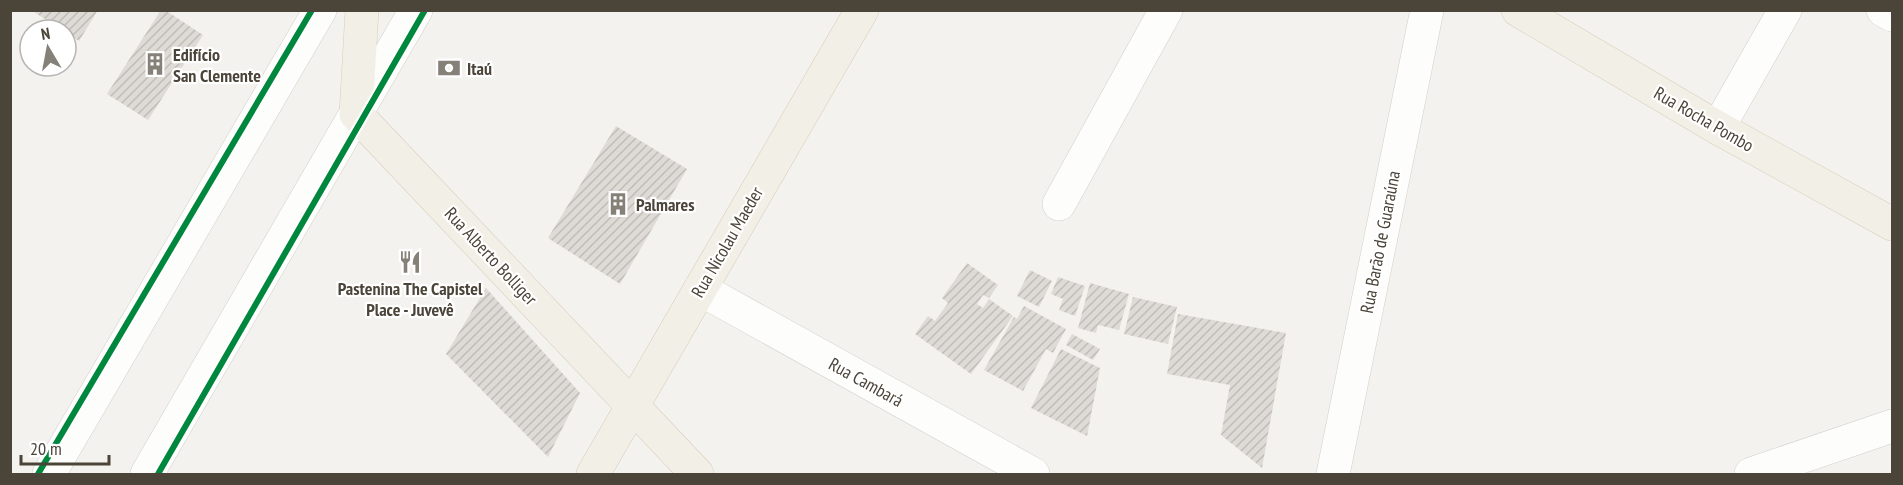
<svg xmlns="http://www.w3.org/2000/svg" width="1903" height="485" viewBox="0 0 1903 485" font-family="'PT Sans Narrow',sans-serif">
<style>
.building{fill:url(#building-hatch)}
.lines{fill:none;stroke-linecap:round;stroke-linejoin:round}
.minor-casing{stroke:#d2d0cb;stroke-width:34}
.major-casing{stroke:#d6cebb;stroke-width:34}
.minor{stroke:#fdfdfc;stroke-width:33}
.major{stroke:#f2efe6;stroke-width:33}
.cycleway-casing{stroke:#fff;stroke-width:10}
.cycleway{stroke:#00873e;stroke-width:6}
.labels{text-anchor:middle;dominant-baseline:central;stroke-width:4.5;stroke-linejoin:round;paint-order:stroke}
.poi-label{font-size:18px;font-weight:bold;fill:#4b4439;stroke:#fff;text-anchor:start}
.street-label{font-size:18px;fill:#4b4439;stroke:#fff}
</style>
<defs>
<pattern id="building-hatch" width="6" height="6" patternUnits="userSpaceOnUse" patternTransform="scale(1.5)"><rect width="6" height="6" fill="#dedbd6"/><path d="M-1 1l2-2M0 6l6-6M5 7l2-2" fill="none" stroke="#c0bdb8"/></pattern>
</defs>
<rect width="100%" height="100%" fill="#f4f2ee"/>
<g class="building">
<path d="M31 10H98L79 41 66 32V30H62Z"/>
<path d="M161 10H165L203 35 148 120 107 94Z"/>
<path d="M616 126 687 169 620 284 548 238Z"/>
<path d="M967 263 998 285 989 298 983 295 977 304 983 308 989 299 1013 316 971 374 915 334 928 316 935 321 948 303 942 298Z"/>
<path d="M1030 270 1052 281 1039 307 1017 296Z"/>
<path d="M1058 277 1085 286 1075 316 1059 310 1063 299 1051 294Z"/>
<path d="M1090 283 1129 294 1119 330 1098 325 1096 333 1078 328Z"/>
<path d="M486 288 580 393 548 457 446 354Z"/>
<path d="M1133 297 1177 307 1168 344 1124 334Z"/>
<path d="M1024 306 1066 329 1053 353 1046 349 1023 391 984 370 1014 317 1017 319Z"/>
<path d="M1178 314 1286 333 1262 468 1221 435 1230 385 1167 374Z"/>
<path d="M1072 334 1100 349 1093 360 1066 345Z"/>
<path d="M1061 349 1100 368 1087 436 1031 408Z"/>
</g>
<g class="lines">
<g class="minor-casing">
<g id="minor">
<path d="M1883 10 1892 15"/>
<path d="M1718 128 1785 10"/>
<path d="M1059 204 1166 10"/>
<path d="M700 289 1033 474"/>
<path d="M49 474 320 10"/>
<path d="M147 474 416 10"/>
<path d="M1333 474 1427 10"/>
<path d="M1751 474 1892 426"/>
</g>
</g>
<g class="major-casing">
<g id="major">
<path d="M362 10 356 114 697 474"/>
<path d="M1518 10 1718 128 1892 224"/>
<path d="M593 474 862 10"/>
</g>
</g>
<use href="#minor" class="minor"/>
<use href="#major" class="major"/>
<g class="cycleway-casing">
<g id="cycleway">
<path d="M38 474 312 10"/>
<path d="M158 474 425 10"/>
</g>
</g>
<use href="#cycleway" class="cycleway"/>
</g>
<defs>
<g id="building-bare" transform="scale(1.8)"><path d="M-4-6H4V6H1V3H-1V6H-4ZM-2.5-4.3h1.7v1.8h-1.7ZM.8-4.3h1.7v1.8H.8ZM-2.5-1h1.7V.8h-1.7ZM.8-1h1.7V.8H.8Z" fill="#868178" stroke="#fff" stroke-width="2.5" paint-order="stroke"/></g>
<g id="bank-bare" transform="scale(1.8)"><path d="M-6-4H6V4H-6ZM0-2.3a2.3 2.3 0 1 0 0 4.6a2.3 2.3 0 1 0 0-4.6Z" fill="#868178" stroke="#fff" stroke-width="2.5" paint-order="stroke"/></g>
<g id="restaurant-bare" transform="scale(1.8)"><path d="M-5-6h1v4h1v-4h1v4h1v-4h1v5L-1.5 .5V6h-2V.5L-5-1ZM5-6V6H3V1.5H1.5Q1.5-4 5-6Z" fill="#868178" stroke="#fff" stroke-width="2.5" paint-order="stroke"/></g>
</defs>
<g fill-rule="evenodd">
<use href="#building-bare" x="155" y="64"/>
<use href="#bank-bare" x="449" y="68"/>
<use href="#building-bare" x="618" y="204"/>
<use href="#restaurant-bare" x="410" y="262"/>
</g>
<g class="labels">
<g class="poi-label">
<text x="173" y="54">Edifício<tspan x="173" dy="21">San Clemente</tspan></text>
<text x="467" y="68">Itaú</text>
<text x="636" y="204">Palmares</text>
<text x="410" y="288" text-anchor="middle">Pastenina The Capistel<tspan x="410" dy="21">Place - Juvevê</tspan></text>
</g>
<g class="street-label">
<text transform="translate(1704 119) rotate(30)">Rua Rocha Pombo</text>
<text transform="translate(727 242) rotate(-60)">Rua Nicolau Maeder</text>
<text transform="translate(1380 242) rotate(-79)">Rua Barão de Guaraúna</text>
<text transform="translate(491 256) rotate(47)">Rua Alberto Bolliger</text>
<text transform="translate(866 382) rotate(29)">Rua Cambará</text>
</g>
</g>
<rect width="1903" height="485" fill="none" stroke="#4b4439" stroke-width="24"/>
<g transform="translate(48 48) rotate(350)"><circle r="28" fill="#ffffff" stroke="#b7b4b0" stroke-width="1.5"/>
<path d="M0-4.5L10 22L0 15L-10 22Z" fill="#868178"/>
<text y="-9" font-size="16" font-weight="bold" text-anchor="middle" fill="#4b4439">N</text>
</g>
<path d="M21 455v9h88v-9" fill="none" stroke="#4b4439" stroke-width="3"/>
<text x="30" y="455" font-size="18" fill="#4b4439" stroke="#ffffff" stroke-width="4.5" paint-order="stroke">20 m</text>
</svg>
